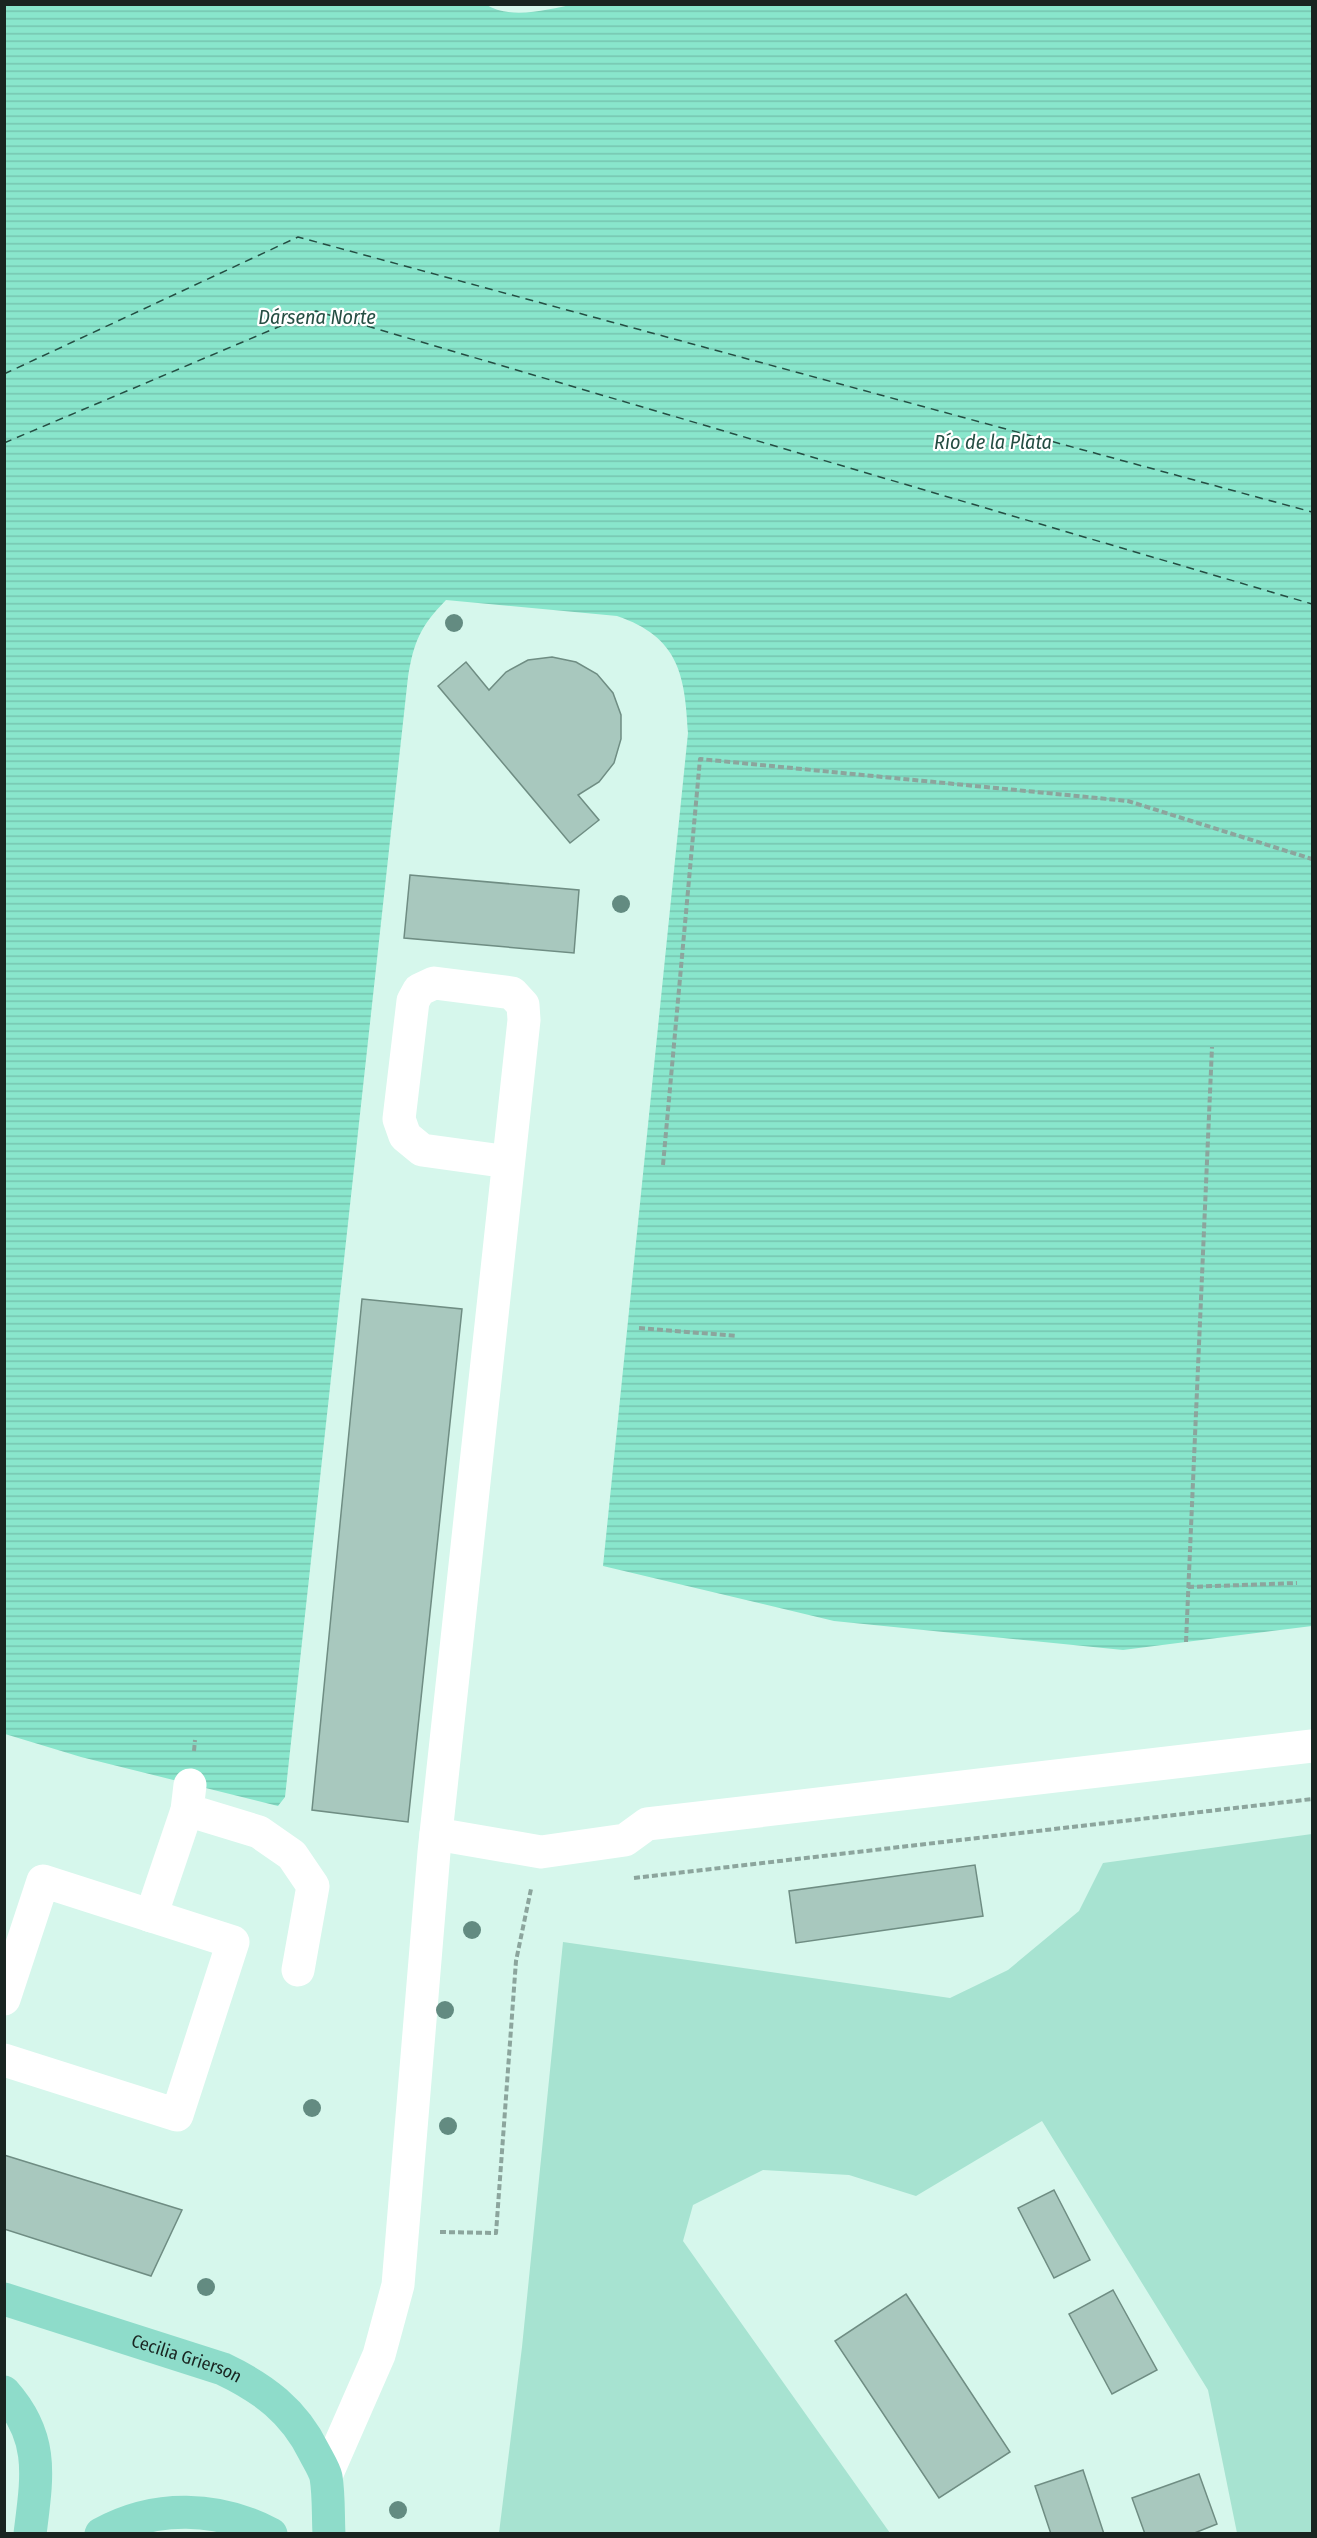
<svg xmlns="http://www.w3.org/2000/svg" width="1317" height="2538" viewBox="0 0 1317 2538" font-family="'Fira Sans Condensed',sans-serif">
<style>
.green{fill:#a7e3d1}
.water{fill:url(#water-rules)}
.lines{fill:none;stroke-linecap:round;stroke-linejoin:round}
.ferry{stroke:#254e43;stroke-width:1.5;stroke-dasharray:8 6;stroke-linecap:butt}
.building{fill:#a8c8be;stroke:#6f8d83;stroke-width:1.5}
.path{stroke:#8ca59d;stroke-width:4;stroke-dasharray:6 3;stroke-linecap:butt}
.minor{stroke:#fff;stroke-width:33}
.major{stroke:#8edcca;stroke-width:33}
.tree{fill:#638b81}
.labels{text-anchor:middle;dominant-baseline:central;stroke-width:4.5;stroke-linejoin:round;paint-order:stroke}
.street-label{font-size:18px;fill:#192521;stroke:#fff}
.water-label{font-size:20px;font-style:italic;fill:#254e43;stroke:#fff}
</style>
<defs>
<pattern id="water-rules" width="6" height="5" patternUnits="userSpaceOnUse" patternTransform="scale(1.5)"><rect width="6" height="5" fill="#89e6cc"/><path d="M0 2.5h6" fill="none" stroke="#76c5af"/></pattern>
</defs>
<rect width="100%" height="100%" fill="#d6f7ec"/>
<path class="green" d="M1312 1834V2533H1237L1208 2390 1042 2121 916 2196 849 2175 763 2170 693 2205 683 2241 890 2533H499L522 2347 563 1942 950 1998 1008 1970 1079 1911 1103 1863Z"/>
<path class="water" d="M485 4C512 21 547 9 576 4L1312 5V1626L1123 1650 834 1621 603 1566 688 733C685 675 679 637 617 616L446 600C420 627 414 641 408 677L285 1797 278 1806 81 1757 5 1734 4 5Z"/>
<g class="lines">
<g class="ferry">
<path d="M4 374 298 237 1312 512"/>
<path d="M4 443 316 311 1312 604"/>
</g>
</g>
<g class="building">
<path d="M552 657 576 662 597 674 613 693 621 715V739L614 763 599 782 578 795 599 820 570 843 438 686 466 662 489 690 506 672 528 660Z"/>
<path d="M410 875 579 890 574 953 404 938Z"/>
<path d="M362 1299 462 1309 408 1822 312 1810Z"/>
<path d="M975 1865 983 1916 796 1943 789 1891Z"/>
<path d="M4 2155 182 2210 151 2276 4 2229Z"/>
<path d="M1054 2190 1090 2260 1054 2278 1018 2208Z"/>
<path d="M1113 2290 1157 2370 1112 2394 1069 2314Z"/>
<path d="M906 2294 1010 2452 939 2498 835 2341Z"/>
<path d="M1083 2470 1104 2534H1051L1035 2486Z"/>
<path d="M1199 2474 1217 2524 1192 2534H1145L1132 2498Z"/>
</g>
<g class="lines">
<g class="path">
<path d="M663 1165 700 759 1128 801 1312 859"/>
<path d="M639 1328 737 1336"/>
<path d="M1188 1587 1297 1583"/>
<path d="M1186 1642 1212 1047"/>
<path d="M194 1751 195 1740"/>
<path d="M634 1878 1312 1799"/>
<path d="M440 2232 496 2233 516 1961 531 1889"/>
</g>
<g class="minor">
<path d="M187 1810 259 1832 292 1855 313 1886 298 1970"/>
<path d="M436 1834 541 1852 625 1840 647 1824 1312 1746"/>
<path d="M151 1916 187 1810 190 1785"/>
<path d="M4 1999 43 1881 233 1942 177 2115 4 2060"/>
<path d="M326 2476 379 2355 398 2285 434 1852 524 1020 523 1005 512 993 434 983 419 990 413 1001 399 1119 405 1136 422 1150 508 1162"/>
</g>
<g class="major">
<path id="s1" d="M4 2299 223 2369C263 2388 294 2411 314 2452 318 2460 324 2469 326 2477 329 2495 328 2515 329 2534"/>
<path d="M4 2392C45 2438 37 2477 30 2534"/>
<path d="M101 2534C155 2504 218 2506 271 2534"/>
</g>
</g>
<g class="tree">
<circle cx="454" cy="623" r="9"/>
<circle cx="621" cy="904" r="9"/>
<circle cx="472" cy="1930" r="9"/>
<circle cx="445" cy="2010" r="9"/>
<circle cx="312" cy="2108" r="9"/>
<circle cx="448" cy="2126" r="9"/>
<circle cx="206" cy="2287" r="9"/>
<circle cx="398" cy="2510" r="9"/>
</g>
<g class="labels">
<g class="street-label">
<text stroke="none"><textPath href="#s1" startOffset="192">Cecilia Grierson</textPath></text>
</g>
<g class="water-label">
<text x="317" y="317">Dársena Norte</text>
<text x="993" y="442">Río de la Plata</text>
</g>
</g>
<rect width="1317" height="2538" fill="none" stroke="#192521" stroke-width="12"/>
</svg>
